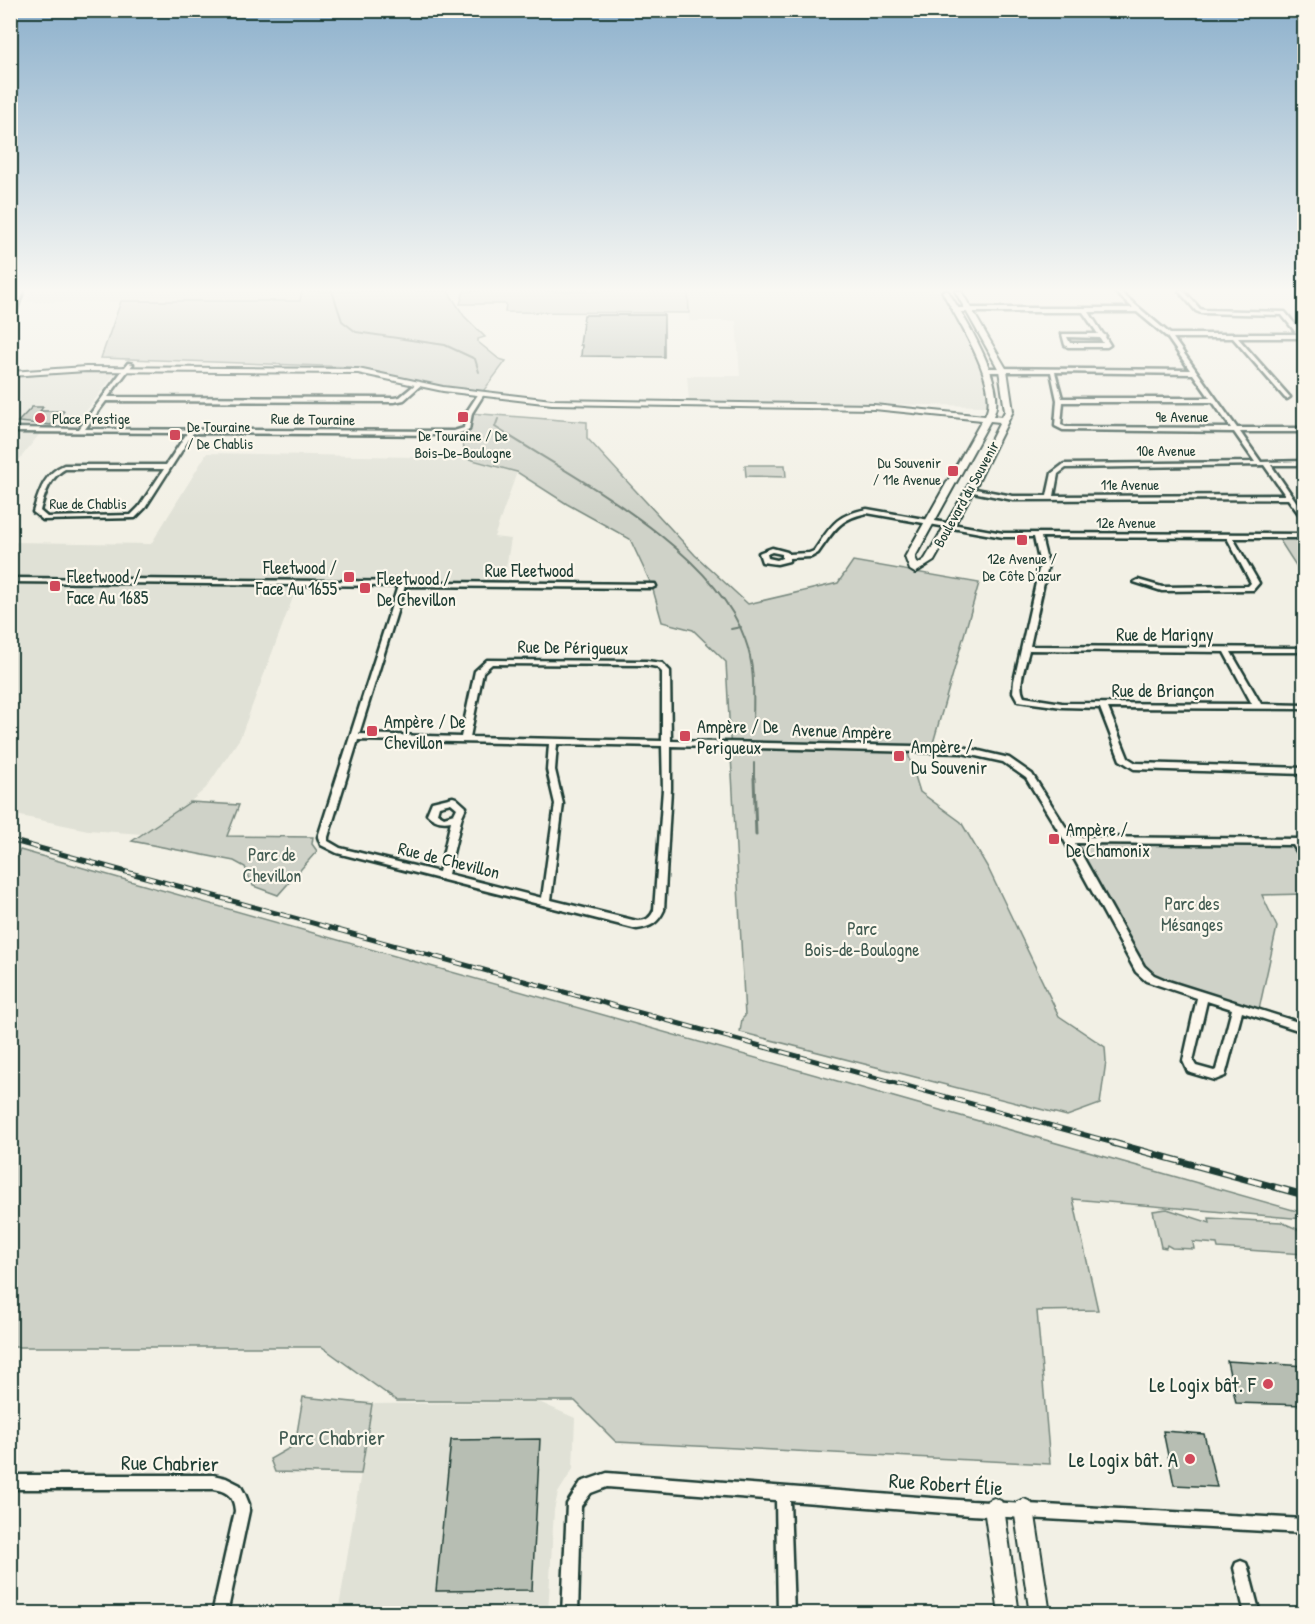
<svg xmlns="http://www.w3.org/2000/svg" width="1315" height="1624" viewBox="0 0 1315 1624" font-family="'Patrick Hand',sans-serif">
<style>
.built{fill:#e0e1d6}
.green{fill:#cfd2c8;stroke:#77887e;stroke-width:1.5}
.lines{fill:none;stroke-linecap:round;stroke-linejoin:round}
.stream-far1{stroke:#6e7f75;stroke-width:2}
.stream{stroke:#6e7f75;stroke-width:3}
.building{fill:#b7beb3;stroke:#1f3d34;stroke-width:1.5}
.minor-casing{stroke:#1f3d34;stroke-width:5}
.tertiary-casing{stroke:#1f3d34;stroke-width:4}
.secondary-casing{stroke:#1f3d34;stroke-width:4}
.minor{fill:#fbf7ec;fill-rule:evenodd}
.tertiary{fill:#fbf7ec;fill-rule:evenodd}
.secondary{fill:#fbf7ec;fill-rule:evenodd}
.rail-far1-casing{stroke:#1f3d34;stroke-width:5}
.rail-casing{stroke:#1f3d34;stroke-width:7}
.rail-far1{stroke:#fbf7ec;stroke-width:3;stroke-dasharray:10;stroke-linecap:butt}
.rail{stroke:#fbf7ec;stroke-width:4.5;stroke-dasharray:14;stroke-linecap:butt}
.poi-dot{fill:#d1495b;stroke:#fbf7ec;stroke-width:2}
.labels{text-anchor:middle;dominant-baseline:central;stroke-width:4.5;stroke-linejoin:round;paint-order:stroke}
.far-street-label{font-size:15px;fill:#1f3d34;stroke:#fbf7ec}
.far-poi-label{font-size:15px;fill:#1f3d34;stroke:#fbf7ec;text-anchor:start}
.poi-label{font-size:18px;fill:#1f3d34;stroke:#fbf7ec;text-anchor:start}
.street-label{font-size:18px;fill:#1f3d34;stroke:#fbf7ec}
.park-label{font-size:18px;fill:#425b52;stroke:#fbf7ec}
.near-poi-label{font-size:21px;fill:#1f3d34;stroke:#fbf7ec;text-anchor:end}
.near-park-label{font-size:21px;fill:#425b52;stroke:#fbf7ec}
.near-street-label{font-size:21px;fill:#1f3d34;stroke:#fbf7ec}
</style>
<rect width="100%" height="100%" fill="#f2f0e5"/>
<filter id="ink" filterUnits="userSpaceOnUse"><feTurbulence type="fractalNoise" baseFrequency=".0167" numOctaves="2"/><feDisplacementMap in="SourceGraphic" scale="12" xChannelSelector="R" yChannelSelector="G"/><feConvolveMatrix kernelMatrix="1 2 1 2 8 2 1 2 1" color-interpolation-filters="sRGB"/></filter>
<g filter="url(#ink)">
<g class="built">
<path d="M31 291H302L300 301 27 302Z"/>
<path d="M687 291H939L960 320 992 389 987 406 689 401 687 376H740L736 321H689Z"/>
<path d="M75 371H117L76 424 46 426 11 470V377Z"/>
<path d="M207 453 465 458 517 472 494 537 511 539 503 585 298 584 240 738 206 788 190 802 142 834 88 830 11 814V542L151 544Z"/>
<path d="M539 1402 575 1418 573 1469 558 1493 554 1510 548 1613 338 1614 372 1404Z"/>
</g>
<g class="green">
<path d="M302 291H448L464 316 485 337 478 339V342L499 359 506 361 481 394 358 371 351 367 101 358 121 301H300Z"/>
<path d="M464 291H688L689 313 505 312 506 304H460Z"/>
<path d="M469 413 587 422V438L695 555 748 604 838 583 853 561 979 583 931 750H907L920 792 961 822 988 868 1059 1016 1105 1047 1106 1061 1100 1104 1067 1116 740 1032 742 1019 745 1016 726 662 693 630 662 622 652 586 630 539 567 504 517 472 465 458 462 432 467 429Z"/>
<path d="M745 465H785L786 477 746 476Z"/>
<path d="M1277 536H1304V578Z"/>
<path d="M190 802 239 805 227 836 313 837 312 844 317 851 278 895 253 886 245 867 234 861 132 841Z"/>
<path d="M1069 840 1296 842 1304 856V894L1262 895 1277 927 1258 1014 1150 978Z"/>
<path d="M20 850 1304 1213V1219L1073 1199 1098 1310 1037 1311 1050 1464 616 1442 575 1401H397L322 1347H11L10 864Z"/>
<path d="M1167 1209 1210 1223 1209 1218 1281 1222 1304 1232V1254L1218 1248 1217 1244 1193 1242 1194 1249 1172 1248 1167 1245 1166 1248 1161 1247 1153 1211Z"/>
<path d="M303 1397 372 1404 361 1474 275 1472 270 1459 295 1445Z"/>
</g>
<g class="lines">
<g class="stream-far1">
<path d="M332 291 342 321 356 332 445 345 475 359 479 372"/>
<path d="M498 419 495 427C573 477 713 548 745 639 756 668 753 699 753 729"/>
<path d="M731 629 741 627"/>
<path d="M754 763V779"/>
</g>
<path class="stream" d="M754 778 756 835"/>
</g>
<g class="building">
<path d="M584 315H664V357L581 356 582 345H580Z"/>
<path d="M32 407H43L40 411H64L51 425 18 422Z"/>
<path d="M1227 1361 1305 1366V1405L1236 1403Z"/>
<path d="M1163 1431 1204 1434 1217 1487 1174 1485Z"/>
<path d="M540 1439 532 1590 436 1591 451 1440Z"/>
</g>
<g class="lines">
<g class="minor-casing">
<g id="minor">
<path d="M1114 291H1119L1170 334H1297L1282 315 1201 313 1196 311 1179 291H1184L1200 309 1204 310 1285 312 1304 335V341L1300 338H1238L1289 396 1290 397 1287 399 1285 398 1233 338H1173L1237 428H1304V432H1240L1261 462 1304 461V465H1271L1304 513V519L1302 518 1288 499 1013 500 968 491 967 490 970 488 1013 496H1047L1052 473 1064 464 1255 462 1234 432 1063 430 1055 426 1057 400 1051 372H988L985 370 988 368 1190 370 1167 337 1137 312H1089L1103 334 1106 336 1105 337 1110 345 1107 347H1068L1065 345 1062 334H1098L1083 312H957L954 310 957 308H1133ZM1067 337 1100 338 1103 343H1070ZM1055 372 1193 374 1210 398H1062ZM1063 402H1213L1231 428 1066 427 1061 425ZM1264 465 1285 495 1054 496 1058 474 1066 468Z"/>
<path d="M128 363 133 364 108 397 394 398 400 397 417 383 422 384 404 400 394 402 106 401 85 429 454 431 464 428 466 413 479 393 484 394 472 413 469 430 454 435 193 433 145 508 135 518 43 520 33 512C39 493 44 473 64 465H166L187 433 10 432V428L79 429ZM65 469H164L139 507 131 515 47 517 40 511C45 494 49 478 65 469Z"/>
<path d="M867 509 1003 533 1304 534V538H1233L1259 583 1253 590H1250L1162 591 1134 582 1138 580 1162 587 1248 586 1251 583 1227 538 1041 537 1048 565 1030 646 1304 648V652H1231L1261 704 1304 705V709L1108 708 1128 758 1136 763 1304 768V774L1134 769 1120 760 1100 708 1062 707 1018 701 1013 692 1014 681 1040 565 1034 537H1003L867 513C838 519 834 531 818 553L811 557 789 558V561L777 564 762 562 759 553 761 552 772 548 787 552 789 554 809 553 814 551C832 525 834 516 867 509ZM772 552 782 554V558L777 560 768 558 767 554ZM1029 650 1224 652 1252 704 1062 703 1024 697C1017 685 1026 664 1029 650Z"/>
<path d="M10 578 655 584 656 586 652 588 405 586 359 734 461 737 475 671 487 660 646 661 662 663 670 671 671 741 962 747 1009 758 1032 774 1072 837 1304 839V845H1302L1304 849V859L1301 858 1293 845 1075 843 1144 966 1154 975 1168 981 1304 1024V1032L1242 1012 1225 1076 1215 1080 1188 1072 1183 1061 1197 998 1146 981 1136 972 1064 840 1026 778 1003 762 962 753 671 746V789L664 910C658 923 651 927 637 929L337 853 321 845 318 837 398 586 10 582ZM492 664 646 665 657 667 662 672V741L470 737 483 672ZM358 740 549 744 547 770 555 804 542 898 448 874 462 816 466 807 456 798 453 797 432 802 427 814C434 821 442 823 451 821L439 872 340 848 328 841V837ZM557 744 662 746 663 789 654 910C651 918 646 921 637 921L551 900 563 804 555 770ZM451 803 457 808 454 814 444 817 437 813 439 806ZM1207 1001 1232 1009 1216 1070 1214 1071 1196 1066 1193 1061Z"/>
<path d="M607 1473 971 1501 1304 1519V1533L971 1515 790 1501 794 1614H778L776 1500 607 1487 591 1493 581 1506 578 1614H562L567 1504 581 1482Z"/>
<path d="M10 1475H213L226 1478 240 1485 245 1494 249 1504V1511L227 1614H212L235 1511C234 1496 227 1491 213 1489H10Z"/>
<path d="M1241 1561 1246 1563 1248 1568 1260 1614H1245L1234 1568 1236 1563Z"/>
</g>
</g>
<g class="tertiary-casing">
<g id="tertiary">
<path d="M942 291H948C964 317 1009 387 993 416L1002 417 1005 411 999 370 955 291H961L1007 370 1013 411 974 490 934 561 915 573 910 570 905 557 982 420 874 409 552 404 443 391 358 373 86 371 10 376V372L86 367 358 369 443 387 552 400 874 405 985 416C1002 386 955 317 942 291ZM990 421 1000 422 966 490 925 559 918 564 915 557Z"/>
<path d="M994 1498 1001 1501 1004 1508 1019 1614H999L984 1508 987 1501Z"/>
<path d="M1024 1499 1031 1502 1034 1509 1050 1614H1030L1014 1509 1017 1502Z"/>
</g>
</g>
<g class="secondary-casing">
<path id="secondary" d="M16 291H24L14 318 10 320V306Z"/>
</g>
<use href="#minor" class="minor"/>
<use href="#tertiary" class="tertiary"/>
<use href="#secondary" class="secondary"/>
<g class="rail-far1-casing">
<path id="rail-far1" d="M10 840 1118 1144"/>
</g>
<g class="rail-casing">
<path id="rail" d="M1113 1143 1304 1195"/>
</g>
<use href="#rail-far1" class="rail-far1"/>
<use href="#rail" class="rail"/>
</g>
</g>
<linearGradient id="sky" x2="0" y2="1"><stop stop-color="#8cb0cc"/><stop offset="0.56" stop-color="#f9f8f3"/><stop offset="1" stop-color="#f9f8f3" stop-opacity="0"/></linearGradient>
<rect width="1315" height="518" fill="url(#sky)"/>
<g class="poi-dot">
<rect x="457" y="411" width="12" height="12" rx="3"/>
<circle cx="40" cy="418" r="6"/>
<rect x="169" y="429" width="12" height="12" rx="3"/>
<rect x="947" y="465" width="12" height="12" rx="3"/>
<rect x="1016" y="534" width="12" height="12" rx="3"/>
<rect x="343" y="571" width="12" height="12" rx="3"/>
<rect x="49" y="580" width="12" height="12" rx="3"/>
<rect x="359" y="582" width="12" height="12" rx="3"/>
<rect x="366" y="725" width="12" height="12" rx="3"/>
<rect x="679" y="730" width="12" height="12" rx="3"/>
<rect x="893" y="750" width="12" height="12" rx="3"/>
<rect x="1048" y="833" width="12" height="12" rx="3"/>
<circle cx="1268" cy="1384" r="6"/>
<circle cx="1190" cy="1459" r="6"/>
</g>
<g class="labels">
<g class="far-street-label">
<text x="1182" y="416">9e Avenue</text>
<text transform="translate(313 419) rotate(1)">Rue de Touraine</text>
<text x="1166" y="450">10e Avenue</text>
<text x="1130" y="484">11e Avenue</text>
<text transform="translate(966 494) rotate(-61)">Boulevard du Souvenir</text>
<text x="88" y="503">Rue de Chablis</text>
<text x="1126" y="522">12e Avenue</text>
</g>
<g class="far-poi-label">
<text x="52" y="418">Place Prestige</text>
<text x="187" y="426">De Touraine<tspan x="187" dy="17">/ De Chablis</tspan></text>
<text x="463" y="435" text-anchor="middle">De Touraine / De<tspan x="463" dy="17">Bois-De-Boulogne</tspan></text>
<text x="941" y="462" text-anchor="end">Du Souvenir<tspan x="941" dy="17">/ 11e Avenue</tspan></text>
<text x="1022" y="558" text-anchor="middle">12e Avenue /<tspan x="1022" dy="17">De Côte D'azur</tspan></text>
</g>
<g class="poi-label">
<text x="337" y="567" text-anchor="end">Fleetwood /<tspan x="337" dy="21">Face Au 1655</tspan></text>
<text x="67" y="576">Fleetwood /<tspan x="67" dy="21">Face Au 1685</tspan></text>
<text x="377" y="578">Fleetwood /<tspan x="377" dy="21">De Chevillon</tspan></text>
<text x="384" y="721">Ampère / De<tspan x="384" dy="21">Chevillon</tspan></text>
<text x="697" y="726">Ampère / De<tspan x="697" dy="21">Perigueux</tspan></text>
<text x="911" y="746">Ampère /<tspan x="911" dy="21">Du Souvenir</tspan></text>
<text x="1066" y="829">Ampère /<tspan x="1066" dy="21">De Chamonix</tspan></text>
</g>
<g class="street-label">
<text x="529" y="570">Rue Fleetwood</text>
<text x="1165" y="634">Rue de Marigny</text>
<text transform="translate(573 647) rotate(1)">Rue De Périgueux</text>
<text x="1163" y="690">Rue de Briançon</text>
<text transform="translate(842 731) rotate(2)">Avenue Ampère</text>
<text transform="translate(449 860) rotate(14)">Rue de Chevillon</text>
</g>
<g class="park-label">
<text x="272" y="854">Parc de<tspan x="272" dy="21">Chevillon</tspan></text>
<text x="1192" y="903">Parc des<tspan x="1192" dy="21">Mésanges</tspan></text>
<text x="862" y="928">Parc<tspan x="862" dy="21">Bois-de-Boulogne</tspan></text>
</g>
<g class="near-poi-label">
<text x="1256" y="1384">Le Logix bât. F</text>
<text x="1178" y="1459">Le Logix bât. A</text>
</g>
<g class="near-park-label">
<text x="332" y="1437">Parc Chabrier</text>
</g>
<g class="near-street-label">
<text transform="translate(170 1463) rotate(1)">Rue Chabrier</text>
<text transform="translate(946 1484) rotate(4)">Rue Robert Élie</text>
</g>
</g>
<rect width="1315" height="1624" fill="none" stroke="#fbf7ec" stroke-width="36"/>
<rect x="18" y="18" width="1279" height="1588" fill="none" stroke="#1f3d34" stroke-width="2" filter="url(#ink)"/>
</svg>
